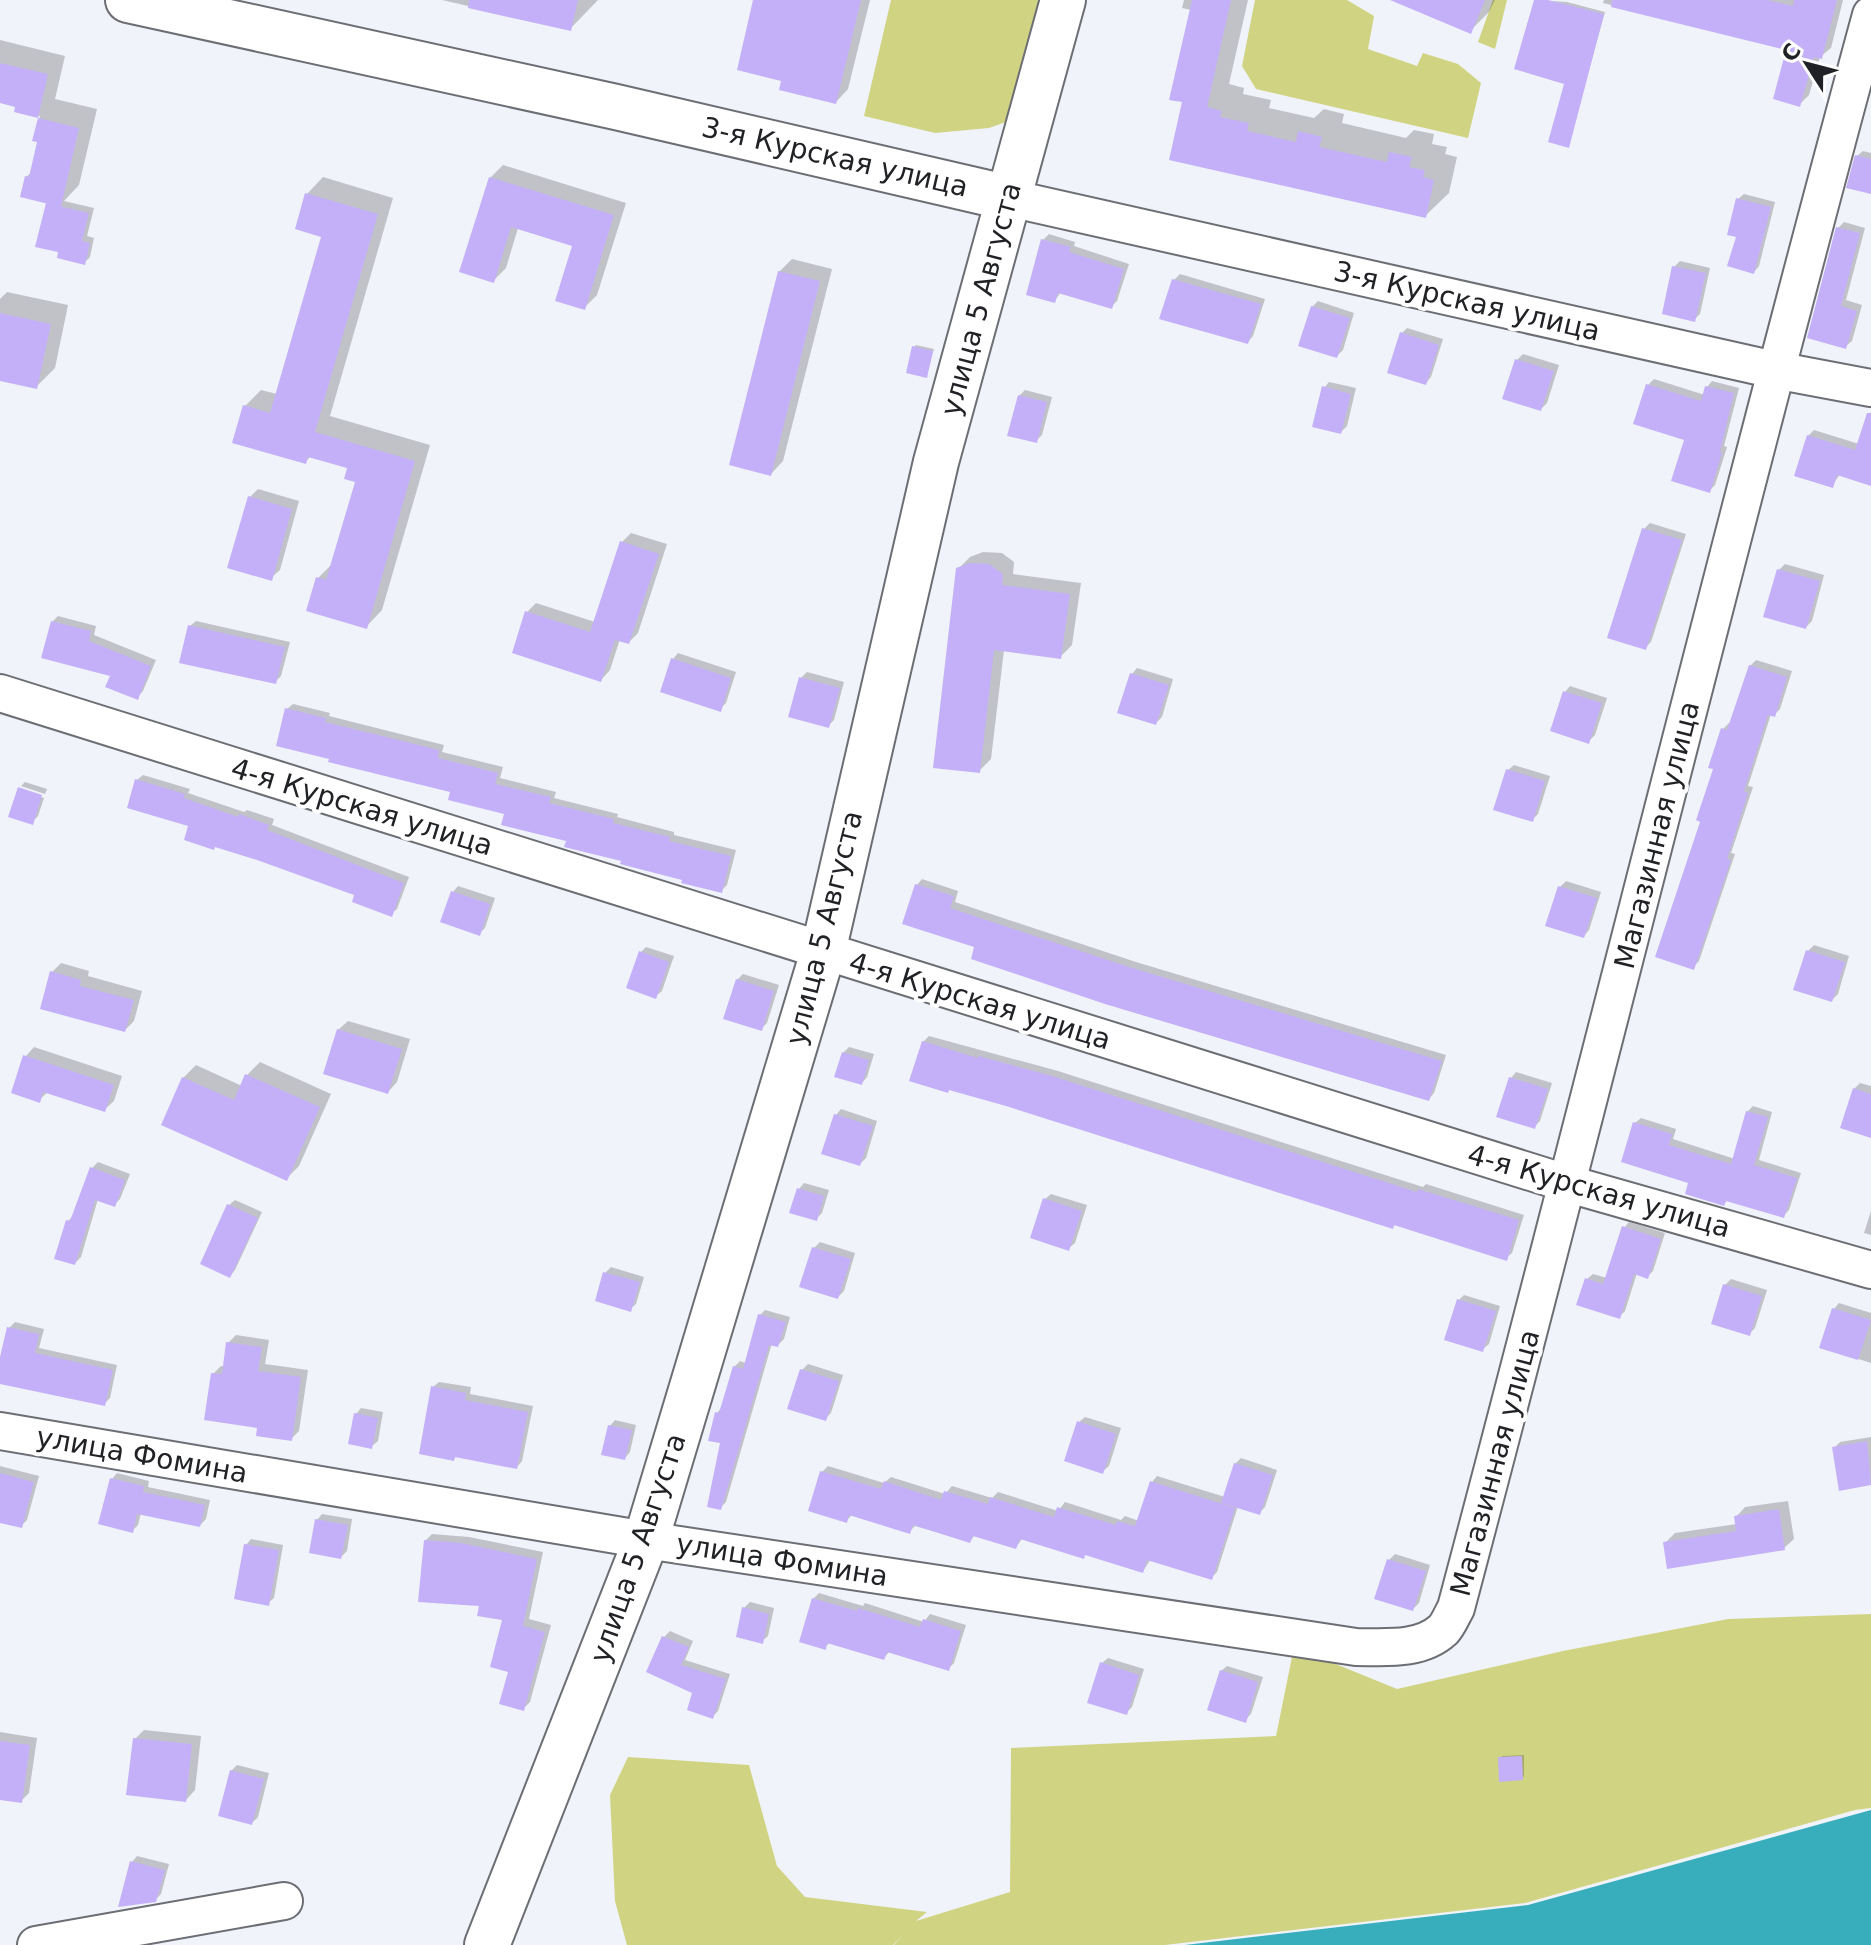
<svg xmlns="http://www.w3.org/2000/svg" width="1871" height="1945" viewBox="0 0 1871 1945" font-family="'DejaVu Sans',sans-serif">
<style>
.green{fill:#d0d482}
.water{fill:#38aebc}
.shadow{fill:#0003}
.building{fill:#c4b0f8}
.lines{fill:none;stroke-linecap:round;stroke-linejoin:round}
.minor-casing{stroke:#6c6e74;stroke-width:40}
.major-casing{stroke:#6c6e74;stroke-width:48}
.minor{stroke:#fff;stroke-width:36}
.major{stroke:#fff;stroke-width:44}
.labels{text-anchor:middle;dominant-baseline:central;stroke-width:8;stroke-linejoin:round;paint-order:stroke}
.street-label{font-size:28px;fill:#212225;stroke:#fff}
</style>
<rect width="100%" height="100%" fill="#f0f3fa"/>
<g class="green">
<path d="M891 0H1045L1019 108 1006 122 989 128 935 133 864 116Z"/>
<path d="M1255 0H1347L1374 16 1368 49 1417 66 1423 53 1458 64 1481 83 1468 138 1256 89 1242 66Z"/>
<path d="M1493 0H1507L1495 49 1478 42Z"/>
<path d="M1871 1614V1808L1855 1810 1525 1903 1165 1945H894L903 1935 893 1945H627L615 1901 610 1795 628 1757 749 1765 777 1866 805 1897 927 1912 916 1921 1010 1892 1011 1748 1276 1736 1294 1647 1397 1689 1563 1651 1728 1619Z"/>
</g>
<path class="water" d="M1871 1810V1945H1185L1528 1905Z"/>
<g class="shadow">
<path d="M442 0H598L570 29Z"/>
<path d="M755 0H870L848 89 836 102 784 79Z"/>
<path d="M1184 0H1248L1229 84 1244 88 1243 94 1271 100 1269 108 1314 118 1324 109 1344 114 1342 123 1406 138 1414 130 1434 134 1432 144 1447 147 1445 154 1457 157 1449 193 1425 216 1171 159 1184 101 1191 10 1182 8Z"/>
<path d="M1394 0H1495L1489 12 1470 31Z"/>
<path d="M1536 0 1567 2 1605 12 1568 145 1566 82Z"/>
<path d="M1604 0H1843L1831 48 1820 57 1809 95 1799 105 1788 49 1603 3Z"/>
<path d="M0 40 65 56 55 99 97 109 79 185 64 201 94 208 87 236 94 238 90 257 84 263 60 251 48 204 26 177 33 171 40 141 34 140 40 116 16 111 18 105 0 101Z"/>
<path d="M1863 151 1871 153V192L1857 156Z"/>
<path d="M503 165 626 203 597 295 584 308 574 245 518 228 506 268 493 281 490 178Z"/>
<path d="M323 177 393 198 330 416 430 445 382 610 366 627 318 578 333 563 357 480 350 467 311 456 305 462 245 406 261 390 277 394 323 235 307 194Z"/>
<path d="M1744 194 1775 202 1759 266 1754 272 1739 236 1738 199Z"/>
<path d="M1844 222 1865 228 1846 300 1862 305 1852 341 1846 346 1809 336 1838 228Z"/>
<path d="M1049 234 1075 242 1074 246 1129 264 1117 301 1111 307 1061 292 1055 300 1043 240Z"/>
<path d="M792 259 832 269 783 461 771 474 779 272Z"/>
<path d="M1680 261 1710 268 1700 314 1694 320 1674 267Z"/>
<path d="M1180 274 1265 299 1253 336 1248 342 1174 280Z"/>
<path d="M7 292 68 305 55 368 36 387 0 379V299Z"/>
<path d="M1318 301 1354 313 1343 350 1337 356 1312 307Z"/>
<path d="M1407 328 1443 339 1431 377 1426 383 1402 333Z"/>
<path d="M916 345 934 349 926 376 914 347Z"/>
<path d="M1523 354 1559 365 1547 403 1541 409 1517 360Z"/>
<path d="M1654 379 1705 395 1707 387 1712 381 1739 388 1724 446 1727 447 1715 485 1709 491 1686 439 1648 385Z"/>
<path d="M1329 382 1356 388 1347 426 1341 432 1324 388Z"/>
<path d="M1025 390 1052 397 1042 435 1036 441 1019 396Z"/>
<path d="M1814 430 1859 444 1871 435V484L1840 474 1832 486 1808 436Z"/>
<path d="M258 489 299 501 280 570 271 578 250 497Z"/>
<path d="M1650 523 1686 534 1651 642 1645 648 1644 529Z"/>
<path d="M631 533 667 544 638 633 629 642 620 639 610 670 601 680 527 612 536 603 595 622 622 542Z"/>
<path d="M983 552 1002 553 1014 562 1013 574 1081 583 1072 645 1060 657 1004 650 991 759 979 771 958 569 970 557Z"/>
<path d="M1785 564 1824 575 1812 621 1806 627 1779 570Z"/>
<path d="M58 616 96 626 94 635 156 660 143 691 137 697 52 622Z"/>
<path d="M196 621 290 642 281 676 275 682 190 626Z"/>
<path d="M678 653 736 672 726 703 720 709 673 659Z"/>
<path d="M1756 660 1792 671 1780 709 1774 715 1771 714 1748 786 1753 787 1731 853 1735 854 1699 961 1693 967 1703 820 1723 729 1729 723 1731 724 1750 666Z"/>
<path d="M1137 668 1173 679 1162 717 1156 723 1132 674Z"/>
<path d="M807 672 844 682 834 720 828 726 801 678Z"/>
<path d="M1570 686 1607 698 1595 735 1589 741 1565 692Z"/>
<path d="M293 704 330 713 329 716 444 745 442 752 503 767 500 778 556 792 554 798 618 814 617 817 674 832V835L736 850 727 885 721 891 624 859 453 791 287 709Z"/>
<path d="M1514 765 1550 776 1538 814 1532 820 1508 770Z"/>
<path d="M143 775 190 789 188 793 244 812 247 810 274 819 272 825 409 877 397 909 391 914 357 894 191 825 137 780Z"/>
<path d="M25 782 47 789 45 794 21 786Z"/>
<path d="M20 790 44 798 38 816 32 822Z"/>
<path d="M922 879 958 891 955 902 1136 962 1446 1055 1434 1093 1429 1099 977 946 917 885Z"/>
<path d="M1566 881 1601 892 1589 930 1584 936 1560 887Z"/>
<path d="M458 886 495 898 485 928 479 934 453 892Z"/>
<path d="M1814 945 1849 956 1838 994 1832 1000 1808 951Z"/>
<path d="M646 947 674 956 662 991 656 996 640 953Z"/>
<path d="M61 963 89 971 88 976 142 991 134 1021 125 1030 52 972Z"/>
<path d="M743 974 779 985 767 1023 761 1029 737 980Z"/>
<path d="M348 1021 410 1039 397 1082 388 1092 338 1030Z"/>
<path d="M929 1036 1058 1071 1423 1187 1426 1184 1524 1215 1512 1253 1506 1258 1396 1224 1393 1227 923 1042Z"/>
<path d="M34 1047 122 1076 114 1101 104 1110 48 1092 39 1100 25 1057Z"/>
<path d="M849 1047 874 1054 867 1077 862 1083 843 1053Z"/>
<path d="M260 1062 331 1094 299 1166 287 1178 183 1078 196 1065 242 1086 247 1075Z"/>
<path d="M1516 1072 1552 1083 1540 1121 1534 1127 1511 1078Z"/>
<path d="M1860 1083 1871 1086V1136L1854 1089Z"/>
<path d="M1753 1106 1772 1112 1759 1160 1801 1173 1789 1210 1783 1216 1728 1199 1724 1204 1691 1182 1635 1123 1641 1118 1676 1129 1673 1139 1735 1159 1747 1112Z"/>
<path d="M841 1109 877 1121 866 1158 860 1164 836 1115Z"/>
<path d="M98 1162 130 1174 120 1199 114 1205 98 1199 81 1257 75 1263 68 1221 74 1215 92 1168Z"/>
<path d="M804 1183 829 1190 822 1213 816 1219 799 1189Z"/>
<path d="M1051 1194 1087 1205 1075 1243 1069 1248 1045 1199Z"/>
<path d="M235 1200 262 1212 235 1270 230 1276 229 1205Z"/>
<path d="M1871 1211V1235L1864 1233Z"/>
<path d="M1629 1222 1665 1233 1653 1271 1647 1277 1637 1273 1625 1311 1619 1317 1587 1279 1593 1274 1607 1278 1624 1228Z"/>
<path d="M820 1242 855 1253 844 1291 838 1297 814 1248Z"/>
<path d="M611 1267 644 1277 636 1304 630 1309 605 1273Z"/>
<path d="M1731 1279 1767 1290 1755 1328 1749 1334 1725 1285Z"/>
<path d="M1464 1295 1500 1306 1489 1344 1483 1349 1459 1300Z"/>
<path d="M1839 1303 1871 1313V1363L1821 1347 1834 1309Z"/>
<path d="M765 1310 790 1317 784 1339 778 1345 772 1343 726 1502 720 1508 722 1442 717 1413 723 1406 734 1367 740 1361 746 1363 760 1315Z"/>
<path d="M15 1322 44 1329 39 1348 117 1365 110 1398 104 1404 0 1382V1366L9 1328Z"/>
<path d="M236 1335 269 1340 265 1364 308 1370 299 1431 292 1438 259 1426 213 1374 221 1366H225L228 1343Z"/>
<path d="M808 1364 843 1375 831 1413 825 1419 802 1370Z"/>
<path d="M439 1382 471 1387 470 1394 533 1406 522 1461 517 1467 457 1455 454 1459 433 1387Z"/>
<path d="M361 1408 383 1412 378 1441 372 1446 356 1414Z"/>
<path d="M1085 1417 1121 1428 1109 1466 1103 1471 1079 1422Z"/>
<path d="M615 1420 636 1425 630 1452 625 1458 610 1426Z"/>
<path d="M1871 1437V1483L1841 1488 1834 1448 1840 1442Z"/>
<path d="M1241 1458 1277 1470 1265 1507 1259 1513 1238 1506 1217 1572 1211 1578 1151 1559 1143 1571 1087 1553 1083 1557 1023 1538 1016 1547 976 1534 970 1541 915 1526 910 1531 853 1514 846 1521 810 1509 822 1472 828 1466 884 1483 891 1477 945 1494 952 1486 992 1498 998 1492 1058 1511 1065 1502 1121 1520 1125 1516 1139 1521 1152 1482 1157 1476 1225 1497 1235 1464Z"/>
<path d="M0 1466 39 1476 27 1520 21 1526 0 1521Z"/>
<path d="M117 1473 149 1481 148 1487 210 1500 206 1519 200 1525 141 1513 138 1525 132 1531 112 1479Z"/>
<path d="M1788 1501 1794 1539 1784 1548 1665 1543 1675 1533 1737 1524 1736 1517 1745 1507Z"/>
<path d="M322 1514 352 1519 347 1551 341 1557 317 1520Z"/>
<path d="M432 1534 469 1537 543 1552 529 1619 551 1625 530 1702 524 1708 511 1670 504 1618 481 1605 425 1541Z"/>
<path d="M251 1539 283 1545 274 1598 268 1603 246 1545Z"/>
<path d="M1395 1554 1430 1565 1419 1603 1413 1609 1389 1560Z"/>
<path d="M819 1593 863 1606 865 1603 924 1622 930 1614 966 1625 954 1663 948 1669 889 1652 884 1658 831 1642 825 1647 813 1599Z"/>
<path d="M750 1602 774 1608 768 1636 762 1641 744 1608Z"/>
<path d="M670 1631 693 1641 685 1660 730 1674 718 1711 713 1716 695 1692 648 1671 664 1637Z"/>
<path d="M1108 1658 1144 1669 1132 1707 1126 1713 1102 1663Z"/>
<path d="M1227 1666 1263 1677 1251 1714 1245 1720 1221 1671Z"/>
<path d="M144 1730 201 1736 195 1790 186 1800 135 1739Z"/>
<path d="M0 1732 37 1738 29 1793 21 1801 0 1798Z"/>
<path d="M1524 1755V1776L1522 1778 1500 1758 1502 1756Z"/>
<path d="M237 1765 269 1773 258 1817 252 1823 231 1771Z"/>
<path d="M137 1856 169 1864 161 1894 155 1900 132 1862Z"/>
</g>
<g class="building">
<path d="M469 0H578L571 31 468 8Z"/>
<path d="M753 0H861L836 104 779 90 781 81 737 70Z"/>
<path d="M1192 0H1231L1207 107 1222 111 1220 117 1249 123 1247 131 1296 142 1298 131 1322 137 1319 147 1387 162 1389 152 1412 157 1409 167 1425 170 1423 177 1434 180 1426 218 1169 160 1182 102 1169 100Z"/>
<path d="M1390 0H1485L1471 34Z"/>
<path d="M1534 0H1548L1604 14 1569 148 1548 142 1564 84 1514 69Z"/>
<path d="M1612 0H1767L1793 6 1794 0H1837L1822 59 1814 57 1800 107 1773 99 1786 50 1611 7Z"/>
<path d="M0 63 48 74 38 118 14 112 15 107 0 103Z"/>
<path d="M38 118 79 128 61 207 20 197 25 176 29 177 37 142 32 141Z"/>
<path d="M1855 155 1871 159V194L1846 188Z"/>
<path d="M489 177 614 215 585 310 555 301 572 246 511 227 494 283 459 272Z"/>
<path d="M305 193 378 214 315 432 415 461 367 629 306 611 316 577 326 580 355 482 344 479 347 468 308 457 306 464 232 443 243 405 270 413 321 237 295 229Z"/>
<path d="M1736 198 1771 207 1754 274 1727 266 1736 237 1727 235Z"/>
<path d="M46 203 89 213 82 241 90 243 85 265 57 258 58 252 35 247Z"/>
<path d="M1836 227 1860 233 1841 306 1857 311 1846 349 1807 338Z"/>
<path d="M1041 239 1071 247 1069 252 1124 269 1112 309 1058 293 1055 303 1026 295Z"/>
<path d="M1672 266 1706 273 1695 322 1662 314Z"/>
<path d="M778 271 820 281 771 476 729 465Z"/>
<path d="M1172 279 1261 304 1248 344 1159 319Z"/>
<path d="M1311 306 1350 318 1337 358 1298 346Z"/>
<path d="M0 313 51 324 37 389 0 381Z"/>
<path d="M1400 332 1439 345 1426 385 1387 373Z"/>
<path d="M912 346 933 351 927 378 906 373Z"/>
<path d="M1515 359 1554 371 1541 411 1502 399Z"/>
<path d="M1646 384 1701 401 1705 386 1734 393 1720 452 1722 453 1710 493 1671 481 1684 440 1633 424Z"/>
<path d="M1322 386 1351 394 1341 434 1312 427Z"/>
<path d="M1018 395 1047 402 1037 443 1007 436Z"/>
<path d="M1867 413H1871V486L1837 475 1833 488 1794 476 1807 435 1855 450Z"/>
<path d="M248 496 292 509 272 581 227 568Z"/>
<path d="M1642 528 1682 540 1646 650 1607 638Z"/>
<path d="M620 541 659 554 629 644 615 640 601 682 512 653 525 611 590 632Z"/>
<path d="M970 563 989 564 1003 574 1002 585 1070 594 1061 659 994 650 980 773 933 768 956 568Z"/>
<path d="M1777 569 1820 581 1806 629 1763 617Z"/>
<path d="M51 621 91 631 89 641 151 666 138 700 105 687 110 676 41 658Z"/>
<path d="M188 625 285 647 276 684 179 663Z"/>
<path d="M671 658 731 678 721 712 660 692Z"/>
<path d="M1749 665 1787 677 1775 717 1768 715 1744 791 1748 793 1727 859 1731 860 1694 970 1655 957 1700 822 1696 820 1713 769 1708 768 1721 728 1727 730Z"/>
<path d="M1130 673 1169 685 1156 725 1117 713Z"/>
<path d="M799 677 840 688 829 728 788 717Z"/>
<path d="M1563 691 1602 703 1589 744 1550 731Z"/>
<path d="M285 708 326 718 325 722 439 750 438 758 498 773 495 784 551 797 549 803 614 819 613 823 670 837 669 841 731 856 722 893 681 883 682 880 620 864 621 861 564 847 566 841 501 825 504 814 448 800 450 792 328 762 329 759 276 746Z"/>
<path d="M1506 769 1545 781 1533 822 1493 810Z"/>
<path d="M135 779 185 794 184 798 238 817 239 814 269 825 267 830 404 883 392 917 352 902 354 895 257 860 215 847 214 850 184 840 188 826 127 808Z"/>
<path d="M18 787 42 795 33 825 8 817Z"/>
<path d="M915 884 954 896 950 908 1129 967 1442 1061 1429 1101 1105 1004 971 959 974 947 902 924Z"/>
<path d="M1558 886 1597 898 1584 938 1545 926Z"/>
<path d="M451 891 490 904 480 936 440 922Z"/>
<path d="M1806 950 1845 962 1832 1002 1793 990Z"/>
<path d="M639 951 669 962 656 999 626 988Z"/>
<path d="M50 971 81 980 80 986 134 1000 125 1032 40 1009Z"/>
<path d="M736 979 774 991 762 1031 723 1019Z"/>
<path d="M337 1029 402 1049 388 1094 323 1074Z"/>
<path d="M922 1041 978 1058 979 1056 1052 1076 1417 1192 1418 1189 1519 1220 1507 1261 1394 1225 1393 1229 1006 1106 949 1090 948 1093 909 1081Z"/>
<path d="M842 1052 869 1060 862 1085 834 1077Z"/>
<path d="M23 1055 114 1085 105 1112 43 1092 40 1103 11 1093Z"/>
<path d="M245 1074 320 1107 287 1181 161 1125 182 1077 234 1100Z"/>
<path d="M1509 1077 1548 1089 1535 1129 1496 1117Z"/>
<path d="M1853 1088 1871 1094V1138L1840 1128Z"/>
<path d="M1746 1111 1768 1117 1754 1165 1797 1178 1784 1218 1726 1201 1724 1206 1685 1194 1688 1183 1621 1162 1633 1122 1672 1134 1669 1145 1731 1164Z"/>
<path d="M834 1114 873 1126 860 1166 821 1154Z"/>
<path d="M90 1167 125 1180 115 1207 95 1200 75 1265 54 1259 66 1220 70 1221Z"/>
<path d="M797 1188 824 1196 817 1221 789 1213Z"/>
<path d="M1043 1198 1082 1211 1069 1251 1030 1238Z"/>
<path d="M227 1204 258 1218 230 1278 200 1264Z"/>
<path d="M1622 1226 1661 1239 1648 1279 1634 1274 1620 1319 1576 1305 1585 1278 1603 1284Z"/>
<path d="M812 1247 851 1259 838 1299 799 1287Z"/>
<path d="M603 1272 640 1282 631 1312 595 1301Z"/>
<path d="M1723 1284 1762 1296 1750 1336 1711 1324Z"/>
<path d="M1457 1299 1496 1311 1483 1352 1444 1340Z"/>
<path d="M1832 1308 1871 1320 1858 1360 1819 1348Z"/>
<path d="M758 1314 786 1322 778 1347 769 1345 721 1510 707 1507 720 1443 708 1441 715 1412 719 1413 733 1366 743 1369Z"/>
<path d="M7 1327 39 1334 35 1353 113 1370 105 1406 0 1384V1357Z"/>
<path d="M226 1342 262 1347 258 1371 301 1377 292 1441 256 1436 257 1428 204 1420 211 1373 222 1374Z"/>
<path d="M800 1369 839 1381 826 1421 787 1409Z"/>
<path d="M431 1386 466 1393 465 1400 528 1412 517 1469 455 1457 454 1461 419 1454Z"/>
<path d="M354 1413 378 1418 372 1449 348 1444Z"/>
<path d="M1077 1421 1116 1434 1103 1474 1064 1461Z"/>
<path d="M608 1425 632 1430 625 1460 601 1455Z"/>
<path d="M1867 1441 1871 1485 1839 1491 1832 1447Z"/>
<path d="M1234 1463 1273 1475 1260 1515 1221 1503Z"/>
<path d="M820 1471 881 1489 884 1481 941 1500 944 1491 988 1504 990 1497 1054 1517 1057 1507 1116 1525 1117 1521 1135 1526 1150 1481 1235 1508 1212 1580 1147 1560 1143 1573 1085 1555 1084 1559 1020 1539 1016 1549 973 1536 970 1543 913 1525 910 1534 849 1515 847 1523 808 1511Z"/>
<path d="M0 1473 34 1482 22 1528 0 1523Z"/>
<path d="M110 1478 144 1486 143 1492 205 1505 200 1527 137 1514 133 1533 98 1524Z"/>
<path d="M1779 1509 1785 1550 1667 1569 1663 1542 1736 1531 1734 1516Z"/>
<path d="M315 1519 348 1525 341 1559 309 1553Z"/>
<path d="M424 1540 461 1543 537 1559 523 1626 545 1632 524 1711 499 1704 508 1672 490 1667 502 1620 477 1616 479 1606 418 1602Z"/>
<path d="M244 1544 279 1550 269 1606 234 1599Z"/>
<path d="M1387 1559 1426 1571 1413 1611 1374 1599Z"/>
<path d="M812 1598 857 1611 858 1608 920 1627 923 1619 961 1631 949 1671 887 1652 884 1660 827 1643 826 1650 799 1642Z"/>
<path d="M742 1607 769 1614 763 1644 736 1637Z"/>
<path d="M662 1636 689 1647 681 1665 726 1679 713 1719 687 1710 692 1693 646 1672Z"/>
<path d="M1100 1662 1139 1675 1127 1715 1087 1703Z"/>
<path d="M1220 1670 1258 1682 1246 1723 1207 1710Z"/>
<path d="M133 1738 192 1744 186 1802 126 1795Z"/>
<path d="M0 1741 30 1745 22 1803 0 1800Z"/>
<path d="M1522 1756 1523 1780 1499 1782 1498 1757Z"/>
<path d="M230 1770 264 1779 252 1825 218 1816Z"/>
<path d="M130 1861 165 1870 156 1902 118 1907Z"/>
</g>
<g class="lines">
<g class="minor-casing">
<g id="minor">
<path d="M1009 198 1775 370 1871 388"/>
<path d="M0 693 1569 1184 1871 1270"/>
<path d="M0 1431 646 1540 1356 1647C1385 1647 1420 1651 1443 1630 1448 1625 1452 1615 1456 1608 1597 1078 1727 545 1871 15"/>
<path d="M36 1945 284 1901"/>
</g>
</g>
<g class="major-casing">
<g id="major">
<path d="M128 0 616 107 1009 198"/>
<path d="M487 1945 646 1540 823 952 936 462 1063 0"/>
</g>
</g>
<use href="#minor" class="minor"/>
<use href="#major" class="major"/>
</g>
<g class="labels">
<g class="street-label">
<text transform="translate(835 157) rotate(13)">3-я Курская улица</text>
<text transform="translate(981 299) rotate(-75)">улица 5 Августа</text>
<text transform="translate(1467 301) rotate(13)">3-я Курская улица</text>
<text transform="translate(362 807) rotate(17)">4-я Курская улица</text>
<text transform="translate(1657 835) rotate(-76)">Магазинная улица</text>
<text transform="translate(824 928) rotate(-76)">улица 5 Августа</text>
<text transform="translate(980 1001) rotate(17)">4-я Курская улица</text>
<text transform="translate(1599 1191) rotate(16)">4-я Курская улица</text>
<text transform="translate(142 1455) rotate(10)">улица Фомина</text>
<text transform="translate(1495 1463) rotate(-75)">Магазинная улица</text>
<text transform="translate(638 1548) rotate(-71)">улица 5 Августа</text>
<text transform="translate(782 1560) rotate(9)">улица Фомина</text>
</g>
</g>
<g transform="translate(1807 64) rotate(306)" stroke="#ffffff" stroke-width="6" paint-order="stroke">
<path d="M0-6L14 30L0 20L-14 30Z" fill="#212225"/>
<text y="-12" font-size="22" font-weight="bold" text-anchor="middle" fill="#212225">С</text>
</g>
</svg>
